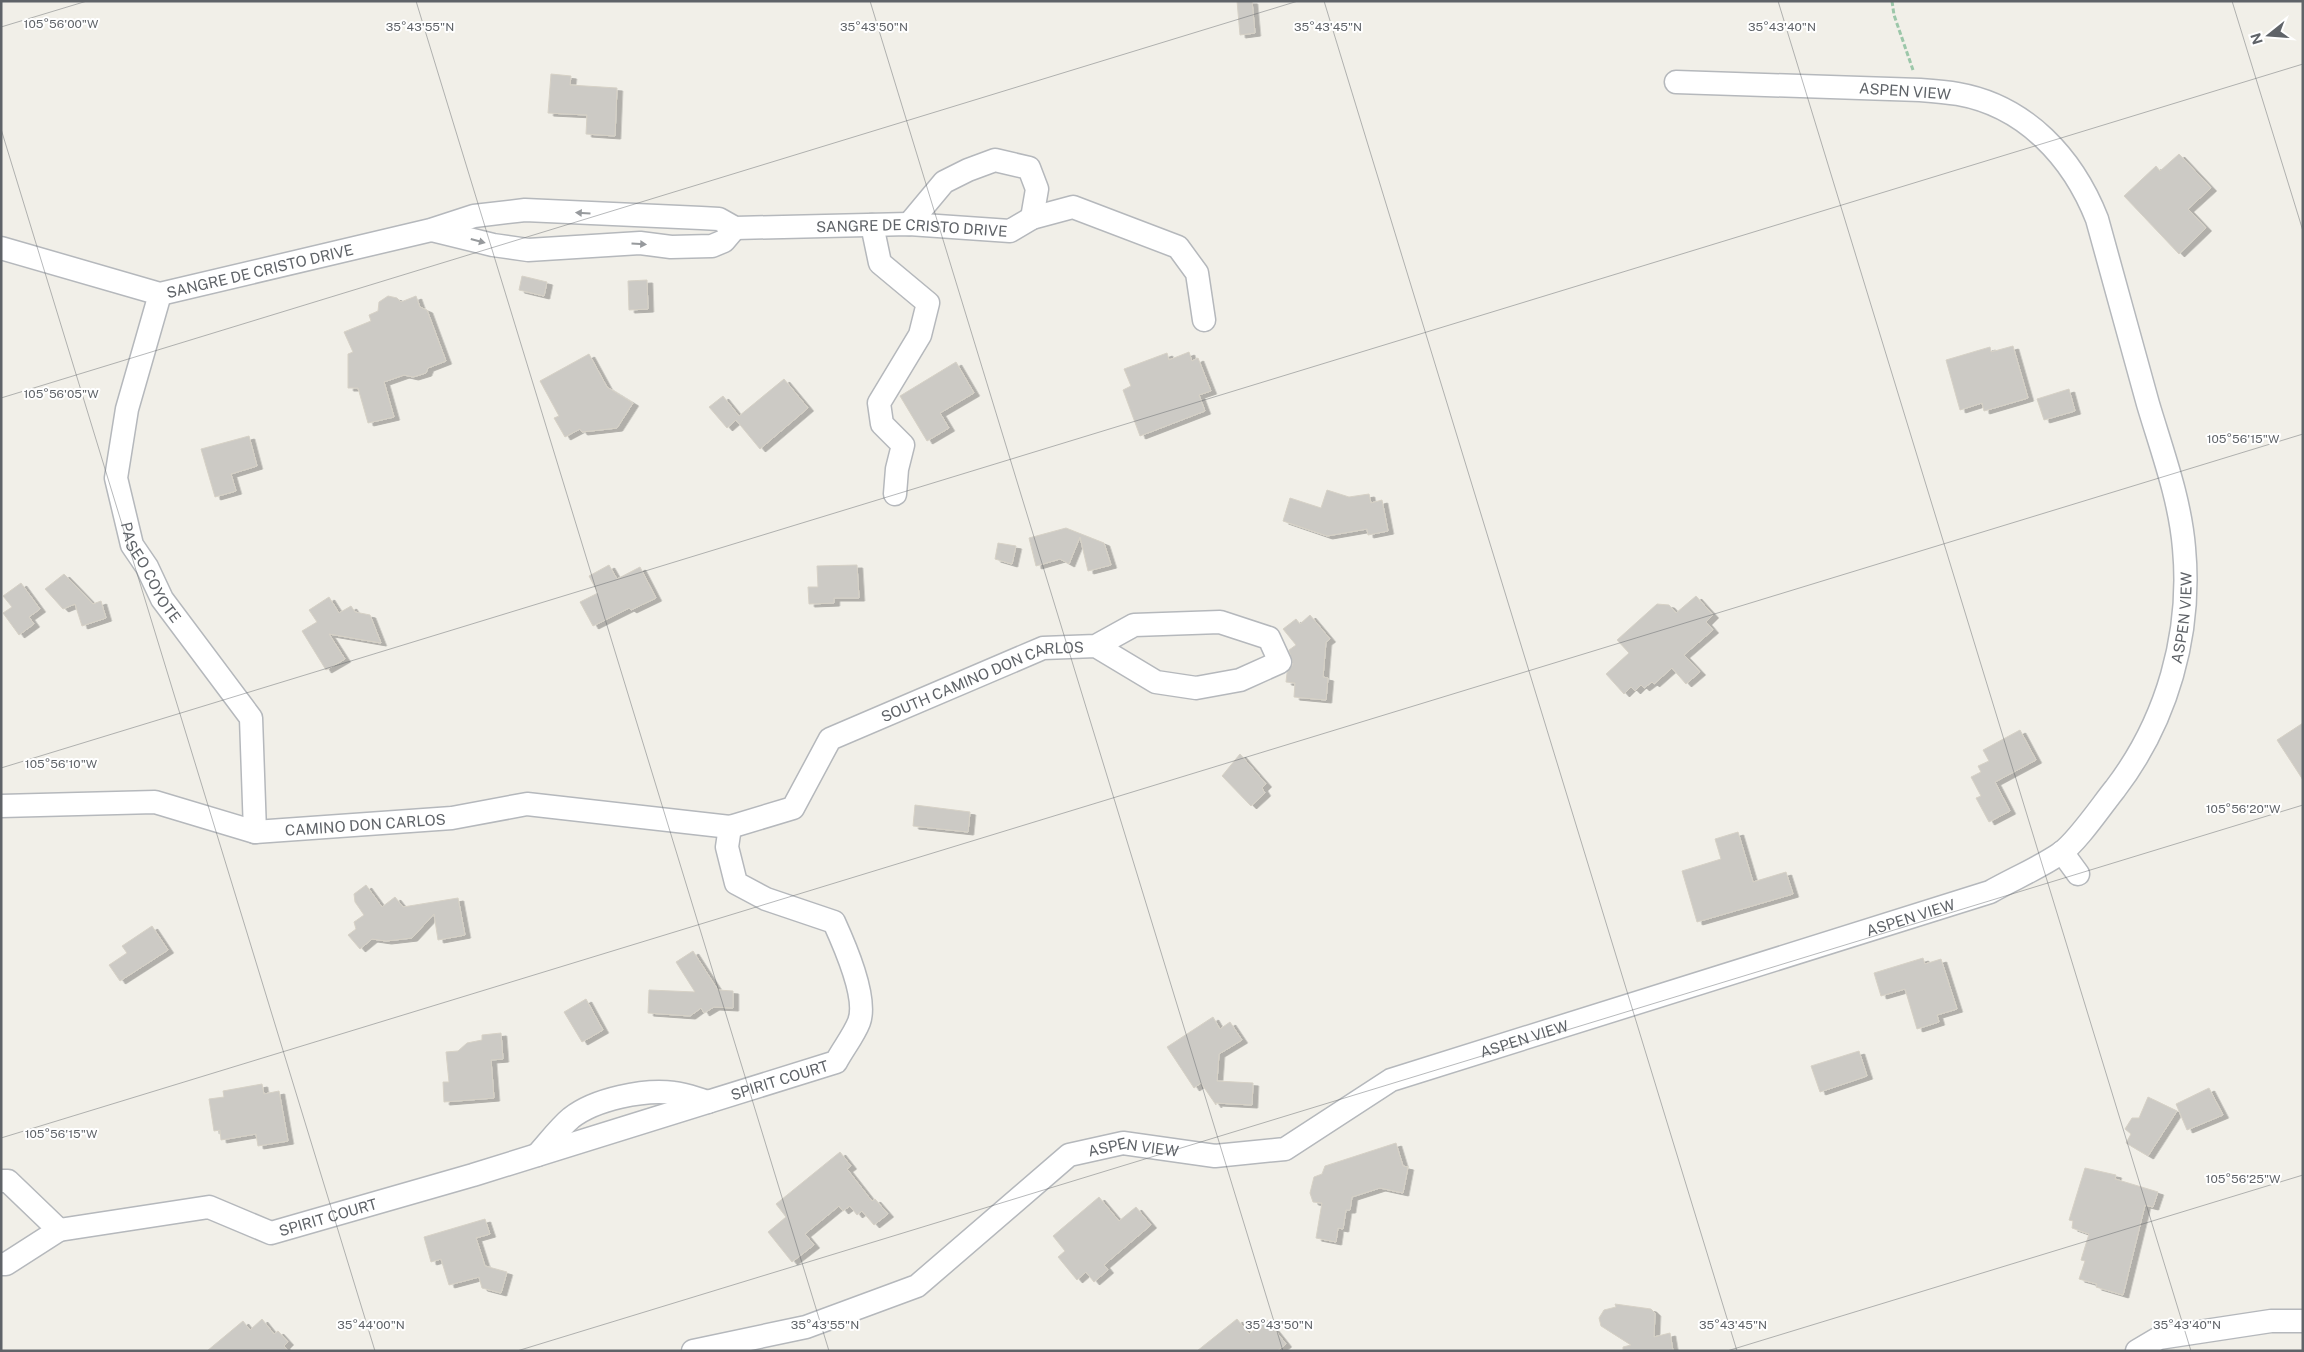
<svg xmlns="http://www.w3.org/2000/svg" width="2304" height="1352" viewBox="0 0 2304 1352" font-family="'Public Sans',sans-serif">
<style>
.building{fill:#cccac5;stroke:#d6d1c6;filter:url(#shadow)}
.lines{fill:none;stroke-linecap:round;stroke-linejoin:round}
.minor-casing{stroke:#b5b8bc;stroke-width:25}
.path{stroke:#9cc7a9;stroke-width:3;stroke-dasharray:5 2.5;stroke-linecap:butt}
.minor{stroke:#fff;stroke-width:22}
.oneway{fill:#979a9d}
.ticks{fill:none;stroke:#5f6368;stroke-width:1;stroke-opacity:0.45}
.labels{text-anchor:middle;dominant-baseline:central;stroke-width:4;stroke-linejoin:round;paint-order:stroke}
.street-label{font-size:15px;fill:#5f6368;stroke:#fff}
.ticks-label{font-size:12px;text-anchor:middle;fill:#5f6368;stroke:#fff;stroke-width:4;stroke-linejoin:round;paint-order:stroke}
</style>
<defs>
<filter id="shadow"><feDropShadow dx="5.5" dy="3" stdDeviation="0" flood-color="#0004"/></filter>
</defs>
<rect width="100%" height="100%" fill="#f1efe8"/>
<g class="building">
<path d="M1237 1H1252L1255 33 1240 35Z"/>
<path d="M551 74 571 76 570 85 617 88 615 136 586 134 587 115 548 113Z"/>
<path d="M2179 154 2211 188 2188 209 2206 228 2179 254 2124 196 2156 166 2160 171Z"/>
<path d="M522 276 547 282 544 296 519 290Z"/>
<path d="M647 280 648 309 629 310 628 281Z"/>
<path d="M388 296 397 298 401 302 416 296 420 307 427 310 446 361 428 368 426 373 413 377 404 375 384 382 394 417 368 423 358 388H348V354L353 352 344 332 371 321 369 315 378 311 379 302Z"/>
<path d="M2013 346 2028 398 1984 411 1982 403 1960 410 1946 360 1990 347 1991 352Z"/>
<path d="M1189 352 1192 361 1198 358 1211 391 1199 395 1205 411 1140 436 1123 390 1131 386 1124 369 1167 353 1169 360Z"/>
<path d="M589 354 607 387 633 403 617 428 582 432 580 429 565 437 554 418 559 416 540 381Z"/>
<path d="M956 362 974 393 940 413 949 428 927 441 900 396Z"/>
<path d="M784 379 808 408 760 449 736 420 727 428 709 407 723 396 739 416Z"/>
<path d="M2069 389 2075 411 2044 420 2037 399Z"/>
<path d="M249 436 257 466 231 474 236 491 215 497 201 449Z"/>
<path d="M1327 490 1349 497 1369 494 1371 503 1382 500 1388 531 1368 535 1367 529 1327 536 1283 521 1290 498 1321 508Z"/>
<path d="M1066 528 1104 543 1111 565 1088 571 1080 537 1069 564 1060 559 1036 566 1029 538Z"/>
<path d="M998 543 1016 546 1012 564 995 559Z"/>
<path d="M609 565 617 579 640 567 656 598 631 610 629 608 593 626 580 602 598 593 589 576Z"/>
<path d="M857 565 859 598H834V603L809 604 808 587H818L817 566Z"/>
<path d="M64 574 93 604 101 601 106 618 82 626 75 604 63 609 45 589Z"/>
<path d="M21 583 40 609 29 617 34 624 19 635 3 613 12 607 3 596Z"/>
<path d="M1696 596 1713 615 1706 622 1713 630 1684 655 1700 672 1686 684 1672 668 1654 684 1652 682 1644 688 1641 685 1635 691 1631 687 1624 694 1606 674 1629 653 1617 640 1657 604 1669 605 1676 613Z"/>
<path d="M329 597 339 613 351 606 355 612 370 615 381 643 329 634 345 659 326 670 302 631 317 622 309 610Z"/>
<path d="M1310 615 1330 639 1326 642 1323 677 1328 678 1326 700 1294 697 1295 683 1286 682 1287 673 1293 664 1289 650 1296 645 1283 629 1296 619 1300 624Z"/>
<path d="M2303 723V780L2277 740Z"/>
<path d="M2020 730 2036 760 1995 782 2010 811 1989 822 1976 798 1981 796 1971 777 1981 772 1978 766 1989 761 1983 750Z"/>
<path d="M1240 754 1266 784 1262 788 1265 793 1251 806 1222 776Z"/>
<path d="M915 805 970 812 968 832 913 826Z"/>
<path d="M1738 832 1753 882 1786 872 1793 894 1697 922 1682 871 1721 859 1715 839Z"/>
<path d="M366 885 382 907 395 897 403 907 458 898 465 935 438 940 434 914 412 938 386 941 372 939 360 949 348 935 356 929 354 922 364 915 355 902 354 894Z"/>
<path d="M152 926 168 950 120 981 109 965 127 953 122 946Z"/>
<path d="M693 951 718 990 733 991V1008L714 1007 704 1013 701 1008 690 1016 648 1013 649 990 695 992 676 962Z"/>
<path d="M1923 958 1925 964 1941 959 1957 1009 1937 1015 1939 1022 1917 1029 1905 989 1881 996 1874 973Z"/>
<path d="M586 999 603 1030 582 1042 564 1012Z"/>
<path d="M1213 1017 1220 1029 1230 1022 1242 1040 1219 1054 1217 1081 1253 1083 1252 1105 1216 1103V1105L1201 1083 1194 1088 1167 1047Z"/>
<path d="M501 1033 503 1059 491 1060 494 1098 444 1102 443 1082H449L446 1052 458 1051 467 1043 482 1040V1035Z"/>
<path d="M1859 1051 1867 1076 1820 1092 1811 1066Z"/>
<path d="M262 1084 264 1094 279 1091 288 1141 258 1146 256 1134 221 1140 220 1130 214 1131 209 1099 224 1097 223 1091Z"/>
<path d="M2209 1088 2223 1115 2187 1130 2176 1104Z"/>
<path d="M2148 1097 2177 1111 2148 1156 2126 1143 2131 1134 2125 1129 2132 1118H2139Z"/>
<path d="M1396 1143 1403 1166 1408 1167 1403 1193 1380 1188 1352 1197 1350 1210H1346L1343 1229 1338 1228 1336 1242 1316 1238 1322 1203 1313 1202 1310 1193 1314 1177 1322 1174 1325 1166Z"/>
<path d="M840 1152 851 1166 847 1169 872 1201 875 1199 888 1214 874 1225 862 1211 857 1215 850 1206 843 1211 839 1206 805 1234 814 1245 792 1262 768 1232 786 1217 776 1204Z"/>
<path d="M2085 1168 2116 1175 2115 1179 2158 1192 2153 1207 2145 1205 2123 1295 2096 1287 2097 1284 2079 1279 2085 1261 2081 1260 2089 1234 2072 1228 2073 1221 2069 1220Z"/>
<path d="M1099 1197 1119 1221 1136 1207 1151 1225 1104 1265 1108 1270 1094 1282 1086 1272 1077 1280 1058 1257 1065 1251 1053 1236Z"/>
<path d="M485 1219 490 1234 476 1238 485 1266 507 1272 501 1293 482 1288 479 1277 449 1285 441 1259 431 1262 424 1237Z"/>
<path d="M1615 1304 1651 1309 1655 1313 1654 1337 1670 1333 1673 1351H1623V1347L1631 1345 1601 1326 1599 1318 1604 1310 1616 1307Z"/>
<path d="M262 1319 274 1334 278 1331 288 1342 284 1346 288 1351H207L243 1321 250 1330Z"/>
<path d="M1237 1319 1249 1334 1267 1320 1286 1344 1277 1351H1197Z"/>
</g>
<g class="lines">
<g class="minor-casing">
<g id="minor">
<path d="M909 224 944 182 968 170 995 160 1029 168 1037 189 1032 218"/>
<path d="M872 225 880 263 928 303 920 335 879 403 882 424 903 445 897 469 895 494"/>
<path d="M432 230 493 245 528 250 640 243 671 247 712 246 724 241 735 228"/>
<path id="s1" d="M1 248 160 294 431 230 474 216 525 210 701 218 719 219 735 228 909 224 1010 231 1032 218 1073 207 1178 247 1197 273 1204 320"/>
<path id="s2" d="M160 294 127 409 116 478 132 545 147 567 162 599 251 718 255 832"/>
<path id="s3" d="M1 806 155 802 255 832 452 818 527 804 730 827 793 808 830 739 1043 648 1096 646 1134 625 1220 622 1269 638 1280 662 1240 680 1196 688 1156 682 1096 646"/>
<path d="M2062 852 2078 874"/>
<path d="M537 1155C548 1143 559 1128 571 1118 595 1099 644 1089 674 1093 685 1094 697 1099 708 1102"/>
<path d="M1 1181H8L59 1230 6 1264H1"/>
<path id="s4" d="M59 1230 209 1207 271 1233 473 1175 836 1062C843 1049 854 1035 859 1022 868 998 844 944 834 922L766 899 736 883 727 847 730 827"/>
<path id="s5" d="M693 1351 806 1327 917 1286 1069 1155 1123 1143 1215 1156 1285 1149 1391 1080 1990 892C2013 879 2039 868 2061 853 2077 842 2102 805 2115 789 2167 721 2192 634 2184 548 2180 499 2162 451 2148 404 2131 342 2114 281 2097 219 2073 158 2026 106 1958 94 1946 92 1933 91 1920 90L1676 82"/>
<path d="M2137 1351 2159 1338 2271 1321H2303"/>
</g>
</g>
<path class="path" d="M1892 1 1894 15 1913 70"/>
<use href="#minor" class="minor"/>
</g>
<defs><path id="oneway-solid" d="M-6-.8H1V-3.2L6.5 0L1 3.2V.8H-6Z" transform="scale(1.25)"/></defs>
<g class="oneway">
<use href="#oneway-solid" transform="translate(583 213) rotate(-177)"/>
<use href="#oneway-solid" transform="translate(478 241) rotate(15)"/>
<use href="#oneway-solid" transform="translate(639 244) rotate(3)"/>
</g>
<path class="ticks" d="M416 1 829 1351M870 1 1283 1351M1324 1 1737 1351M1778 1 2191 1351M2232 1 2303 231M1 27 87 1M1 129 375 1351M1 398 1298 1M1 768 2303 64M1 1138 2303 434M517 1351 2303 805M1727 1351 2303 1175"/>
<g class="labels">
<g class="street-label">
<text transform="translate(1905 91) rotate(4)">ASPEN VIEW</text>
<text stroke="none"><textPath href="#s1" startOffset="930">SANGRE DE CRISTO DRIVE</textPath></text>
<text stroke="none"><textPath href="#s1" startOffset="268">SANGRE DE CRISTO DRIVE</textPath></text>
<text stroke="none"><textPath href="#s2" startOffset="291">PASEO COYOTE</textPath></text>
<text stroke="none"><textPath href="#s5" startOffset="1759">ASPEN VIEW</textPath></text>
<text stroke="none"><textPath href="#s3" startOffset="1045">SOUTH CAMINO DON CARLOS</textPath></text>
<text stroke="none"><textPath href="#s3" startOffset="369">CAMINO DON CARLOS</textPath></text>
<text stroke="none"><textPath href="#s5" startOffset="1324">ASPEN VIEW</textPath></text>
<text stroke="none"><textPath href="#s5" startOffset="919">ASPEN VIEW</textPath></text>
<text stroke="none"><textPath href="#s4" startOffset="750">SPIRIT COURT</textPath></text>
<text stroke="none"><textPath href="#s5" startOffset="500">ASPEN VIEW</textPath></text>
<text stroke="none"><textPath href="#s4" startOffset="278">SPIRIT COURT</textPath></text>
</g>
</g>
<g class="ticks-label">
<text x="61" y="28">105°56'00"W</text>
<text x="420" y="31">35°43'55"N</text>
<text x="874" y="31">35°43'50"N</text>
<text x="1328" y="31">35°43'45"N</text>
<text x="1782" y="31">35°43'40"N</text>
<text x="61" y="398">105°56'05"W</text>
<text x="2243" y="443">105°56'15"W</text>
<text x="61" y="768">105°56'10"W</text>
<text x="2243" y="813">105°56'20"W</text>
<text x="61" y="1138">105°56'15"W</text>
<text x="2243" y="1183">105°56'25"W</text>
<text x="371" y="1329">35°44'00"N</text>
<text x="825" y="1329">35°43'55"N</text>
<text x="1279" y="1329">35°43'50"N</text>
<text x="1733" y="1329">35°43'45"N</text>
<text x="2187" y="1329">35°43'40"N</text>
</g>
<rect width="2304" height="1352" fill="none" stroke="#5f6368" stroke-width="5"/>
<g transform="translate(2269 35) rotate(253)" stroke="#ffffff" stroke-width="4" paint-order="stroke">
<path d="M0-4L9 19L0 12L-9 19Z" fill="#5f6368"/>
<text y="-8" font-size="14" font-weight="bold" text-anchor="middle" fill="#5f6368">N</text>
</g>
</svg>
